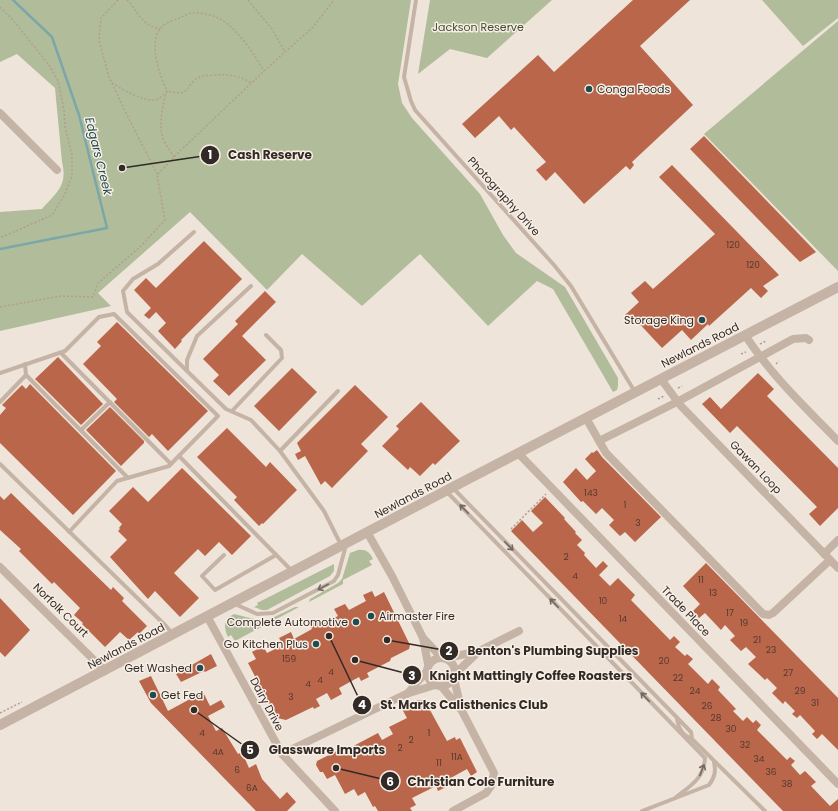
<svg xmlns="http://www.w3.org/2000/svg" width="838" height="811" viewBox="0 0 838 811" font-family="Poppins,sans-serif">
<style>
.green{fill:#b1bc9b}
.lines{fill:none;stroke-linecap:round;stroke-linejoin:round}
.stream{stroke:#7ba7a9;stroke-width:2.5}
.building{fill:#ba664b}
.path{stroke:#b19e91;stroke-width:1.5;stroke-dasharray:2 2;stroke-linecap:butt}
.service{stroke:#c5b4a6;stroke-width:4}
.minor{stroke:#c5b4a6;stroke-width:8}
.tertiary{stroke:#c5b4a6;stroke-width:10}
.oneway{stroke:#746860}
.poi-dot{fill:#204c4f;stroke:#f7eee5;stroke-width:1.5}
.labels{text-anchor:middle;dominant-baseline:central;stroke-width:3;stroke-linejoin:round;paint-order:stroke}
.number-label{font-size:9px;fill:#54392f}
.park-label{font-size:11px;fill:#424e2c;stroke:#f7eee5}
.poi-label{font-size:11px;fill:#322a26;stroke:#f7eee5;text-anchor:end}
.street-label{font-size:11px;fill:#322a26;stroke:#f7eee5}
.water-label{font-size:12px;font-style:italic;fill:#204c4f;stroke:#f7eee5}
.leader{fill:none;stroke:#322a26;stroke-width:1.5}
.callout-dot{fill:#322a26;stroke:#f7eee5;stroke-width:1.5}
.mark-label{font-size:12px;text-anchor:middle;font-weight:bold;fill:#fff}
.callout-label{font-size:12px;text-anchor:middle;font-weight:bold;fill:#322a26;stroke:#f7eee5;stroke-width:3;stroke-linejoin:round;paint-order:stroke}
</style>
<rect width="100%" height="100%" fill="#eee4d9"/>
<g class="green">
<path d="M0 0H411L398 84 402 103 412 118 480 194 503 235 516 253 565 287 618 378V386L617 390 613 392 553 289 537 281 488 326 420 254 362 306 302 254 267 290 190 212 98 293 111 306 0 331V212L42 209C56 193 68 186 62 162L55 88 17 54 0 62Z"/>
<path d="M430 0H552L487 58 450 49 418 74Z"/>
<path d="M762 0H838V18L803 46Z"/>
<path d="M838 21V271L704 134Z"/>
<path d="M358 550C365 549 370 552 373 559L369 561 372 565 343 580V584L309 602 310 599 338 583 342 579 350 553Z"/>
<path d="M334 564V571L330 576 267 610H262L254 607 258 605 257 603Z"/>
<path d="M295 607H299L235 641 231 635 228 637C223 627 224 619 234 614L262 621 268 620Z"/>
</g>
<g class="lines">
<path class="stream" d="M0 249 107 228 79 115 52 37 13 0"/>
</g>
<g class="building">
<path d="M633 0H690L640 46 693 105 632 162 634 165 630 170 626 166 584 204 555 172 546 181 536 170 546 162 514 127 511 130 499 116 475 138 462 124 538 55 554 72Z"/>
<path d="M704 136 794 229 816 252 800 262 790 252 690 149Z"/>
<path d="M672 165 779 275 763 286 768 291 761 298 751 288 709 326 708 324 691 340 682 330 662 348 635 319 631 322 625 315 639 302 631 293 645 281 653 289 715 234 659 177Z"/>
<path d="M204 241 242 279 181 340 182 341 175 349 158 331 166 323 156 312 149 319 144 315 151 308 134 290 146 278 156 288Z"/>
<path d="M265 291 276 302 242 336 266 360 229 396 213 381 219 375 203 359 238 324 235 321Z"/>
<path d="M117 322 208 411 168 451 152 434 149 437 114 402 117 399 83 364 101 346 97 342Z"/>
<path d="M58 357 103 404 81 425 35 379Z"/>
<path d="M292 368 317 392 279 431 254 406Z"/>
<path d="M758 373 774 389 767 396 838 468V508L820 526 809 514 817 507 737 426 730 433 702 404 710 397 721 409Z"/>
<path d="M30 384 116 471 73 515 0 443V415L6 408 2 405 22 385 26 389Z"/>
<path d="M355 385 388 417 361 444 368 451 332 488 325 481 321 485 305 456 298 460 295 454 301 451 297 443Z"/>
<path d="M421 402 460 441 435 465 433 463 420 476 410 467 408 470 382 446 399 429 396 426Z"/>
<path d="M110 407 144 441V443L121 466 86 430Z"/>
<path d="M227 428 266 467 270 462 297 490 263 524 262 523 259 526 234 500 237 497 197 457Z"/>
<path d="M597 450 602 457 661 517 635 542 625 532 620 536 609 525 614 520 602 508 596 514 583 501 581 502 563 482 576 468 587 480 596 471 585 459 592 452 593 453Z"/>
<path d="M182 468 251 536 232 555 219 542 205 556 198 549 174 573 199 598 180 617 155 591 148 599 110 557 127 540 118 531 120 529 119 528 122 524 109 511 133 487 148 502Z"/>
<path d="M11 493 111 590 113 587 124 598 122 601 147 626 139 634 138 632 129 640 120 632 105 647 82 624 83 623 74 615 80 608 54 582 52 584 19 551 21 549 0 530V496L4 500Z"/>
<path d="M545 497 565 518 564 519 576 532 575 533 582 540 577 545 585 553 584 555 596 568 603 561 608 566 599 575 610 586 618 578 635 595 631 600 670 640 674 636 680 642 675 647 685 656 687 654 693 659 688 664 708 684 712 679 720 687 718 690 736 709 733 711 743 721 747 717 753 723 756 720 761 725 757 730 787 760 790 757 795 761 791 765 800 775 805 771 816 782 811 786 830 806 838 799V811H783L511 531 522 520 533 532 543 523 531 511Z"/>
<path d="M706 563 838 698V750L822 734 817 739 812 734 815 731 800 715 797 718 792 714 795 711 785 701 783 704 772 693 777 688 767 678 765 680 748 664 756 657 746 647 741 651 730 640 735 636 725 625 721 630 705 613 699 618 693 611 700 604 683 586Z"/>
<path d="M372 591 375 597 384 592 410 645 409 649 391 658 390 661 367 673 369 677 361 681 359 677 339 688 342 694 331 700 327 693 316 699 320 706 314 709 313 707 286 720 277 718 248 663 256 659 252 652 263 646 267 653 283 645 279 638 291 632 294 639 312 629 309 624 317 619 320 625 338 616 334 609 345 604 349 610 366 601 363 595Z"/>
<path d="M0 598 30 630 5 657 0 652Z"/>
<path d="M211 654 217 666 205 672 204 671 181 682 176 674Z"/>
<path d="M151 676 168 711 203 692 210 706 221 700 225 707 208 716 216 731 222 728 238 754 242 752 249 768 256 764 262 779 280 799 287 792 296 802 287 811H256L151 703 139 681Z"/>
<path d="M418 700 425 701 447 741 455 737 456 740 460 738 477 772 471 776 467 769 447 780 450 785 438 791 436 786 412 798 416 805 410 808 412 811H378L375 806 373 807 365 792 358 796 354 789 345 794 335 775 327 779 323 772H320L316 765 317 761 343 748 344 751 378 733 382 740 393 734 389 727 407 718 402 709Z"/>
</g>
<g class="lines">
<g class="path">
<path d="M118 0 101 18 99 41 109 77 125 111 157 174"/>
<path d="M127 0C134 6 136 14 143 20 147 25 154 27 160 29"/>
<path d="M248 0 272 29 285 52"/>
<path d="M0 7 12 19 49 65 58 81 64 110 65 126 72 155V176L64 196 52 215 0 238"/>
<path d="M112 83C122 89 142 101 154 100 159 100 163 95 167 91 194 98 183 84 200 77 203 75 209 76 213 75 229 74 237 75 252 83"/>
<path d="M174 157C170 151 163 141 162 135 159 124 163 102 167 91 160 76 149 46 159 30 164 23 173 20 180 18 183 16 188 14 191 13 199 12 212 15 218 18 238 28 253 53 264 71"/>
<path d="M0 307 61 296 93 297 98 283 140 247 165 220 157 175 180 151 264 71 313 27 334 0"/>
<path d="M760 344 766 341"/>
<path d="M741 354 746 352"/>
<path d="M776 364 779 361"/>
<path d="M678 388 682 386"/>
<path d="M658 399 664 396"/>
<path d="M511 529 546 494"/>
<path d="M0 713 22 702"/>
</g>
<g class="service">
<path d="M416 0 404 77 411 101 415 110 554 265 571 286 635 392"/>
<path d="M251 286 197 336 187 360V371L226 409 251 420 280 451 324 511 341 545"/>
<path d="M61 353 171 464"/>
<path d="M187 371 127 312 123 291 133 279 158 264 194 232"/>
<path d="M0 373 65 351 99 317 114 314 218 416 169 466 117 481 69 532"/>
<path d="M26 375 128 478"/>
<path d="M0 402 26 375 25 364"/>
<path d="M232 411 282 358 281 350 266 335"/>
<path d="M81 430 110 402"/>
<path d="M280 451 338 391"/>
<path d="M179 456 292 571"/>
<path d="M0 464 166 626 172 633"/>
<path d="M453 488 691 732 692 739"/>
<path d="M446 491 705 758C704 779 690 786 675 798"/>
<path d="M224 555 202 576 215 590 276 555"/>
<path d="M235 604 257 614 273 613 334 581 338 575 346 545"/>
<path d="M677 719C679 730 683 735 692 739L765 811"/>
<path d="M642 811 709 785C715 777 716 771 714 762"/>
</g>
<g class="minor">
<path d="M0 113 57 170"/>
<path d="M745 335C771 375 805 407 838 441"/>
<path d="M661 379 680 405 838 568"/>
<path d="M586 418 606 453 763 614 769 615 773 613 830 560"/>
<path d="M599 441 677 402 793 339 806 338 809 340"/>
<path d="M518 453 838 784"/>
<path d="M367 532 392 576 423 638 428 664"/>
<path d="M824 554 838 540"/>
<path d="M0 567 105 671"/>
<path d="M207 616 282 754 335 811"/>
<path d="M424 639 441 657"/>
<circle cx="441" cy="672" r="14"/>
<path d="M447 658 479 651 519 631"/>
<path d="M456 673 478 652"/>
<path d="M454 679 461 708"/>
<path d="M441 686 462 711 494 773 491 786 486 793 453 811"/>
<path d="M407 694 427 671"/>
<path d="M282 754 406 694 435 685"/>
</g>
<path class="tertiary" d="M0 725 453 487 838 287"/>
</g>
<defs><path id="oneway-shaft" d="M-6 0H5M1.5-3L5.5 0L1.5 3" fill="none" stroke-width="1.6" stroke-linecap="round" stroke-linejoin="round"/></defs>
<g class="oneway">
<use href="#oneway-shaft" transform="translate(464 509) rotate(-134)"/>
<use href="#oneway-shaft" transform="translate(509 546) rotate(46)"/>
<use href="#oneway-shaft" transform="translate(323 587) rotate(152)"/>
<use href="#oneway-shaft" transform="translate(554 603) rotate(-134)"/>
<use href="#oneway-shaft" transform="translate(645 697) rotate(-134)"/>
<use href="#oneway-shaft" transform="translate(702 770) rotate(-69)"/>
</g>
<g class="poi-dot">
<circle cx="589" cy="89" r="4"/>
<circle cx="702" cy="320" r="4"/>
<circle cx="371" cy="616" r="4"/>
<circle cx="356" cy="622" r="4"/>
<circle cx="316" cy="644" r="4"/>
<circle cx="200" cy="668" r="4"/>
<circle cx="153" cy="695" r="4"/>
</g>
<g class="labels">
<g class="number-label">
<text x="733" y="245">120</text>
<text x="753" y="265">120</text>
<text x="591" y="493">143</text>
<text x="625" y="505">1</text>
<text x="638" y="523">3</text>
<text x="566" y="557">2</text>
<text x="575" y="576">4</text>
<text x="701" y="580">11</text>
<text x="713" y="593">13</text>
<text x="603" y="601">10</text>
<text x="730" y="613">17</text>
<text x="623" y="619">14</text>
<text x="744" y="623">19</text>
<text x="757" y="640">21</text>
<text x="771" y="650">23</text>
<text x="289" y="659">159</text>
<text x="664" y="661">20</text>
<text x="331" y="672">4</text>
<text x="788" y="673">27</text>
<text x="678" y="678">22</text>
<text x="320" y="680">4</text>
<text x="308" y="684">4</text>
<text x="695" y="691">24</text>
<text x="800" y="691">29</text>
<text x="291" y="697">3</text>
<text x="815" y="703">31</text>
<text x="707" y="706">26</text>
<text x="716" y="718">28</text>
<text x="731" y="729">30</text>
<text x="202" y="733">4</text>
<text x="429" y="733">1</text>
<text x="411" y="740">2</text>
<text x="745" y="745">32</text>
<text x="400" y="748">2</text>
<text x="218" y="752">4A</text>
<text x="457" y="757">11A</text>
<text x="759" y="759">34</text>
<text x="439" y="763">11</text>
<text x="237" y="770">6</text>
<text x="771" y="772">36</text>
<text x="787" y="784">38</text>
<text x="252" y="788">6A</text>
</g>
<g class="park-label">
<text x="478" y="27">Jackson Reserve</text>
</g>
<g class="poi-label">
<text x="597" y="89" text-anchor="start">Conga Foods</text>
<text x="694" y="320">Storage King</text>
<text x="379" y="616" text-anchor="start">Airmaster Fire</text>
<text x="348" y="622">Complete Automotive</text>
<text x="308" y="644">Go Kitchen Plus</text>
<text x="192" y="668">Get Washed</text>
<text x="161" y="695" text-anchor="start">Get Fed</text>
</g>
<g class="street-label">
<text transform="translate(504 196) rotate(48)">Photography Drive</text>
<text transform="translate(700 345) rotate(-27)">Newlands Road</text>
<text transform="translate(756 467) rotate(46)">Gawan Loop</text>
<text transform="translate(413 495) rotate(-28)">Newlands Road</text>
<text transform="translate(61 610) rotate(44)">Norfolk Court</text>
<text transform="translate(686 611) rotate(46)">Trade Place</text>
<text transform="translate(126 646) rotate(-28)">Newlands Road</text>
<text transform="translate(267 704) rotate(62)">Dairy Drive</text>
</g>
<g class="water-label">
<text transform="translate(99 156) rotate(76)">Edgars Creek</text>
</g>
</g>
<path class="leader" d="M122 168L210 155M387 640L449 651M355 660L412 675M329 636L362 705M194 710L250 750M336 768L390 781"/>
<g class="callout-dot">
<circle cx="122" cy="168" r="4"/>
<circle cx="387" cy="640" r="4"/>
<circle cx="355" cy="660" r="4"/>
<circle cx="329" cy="636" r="4"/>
<circle cx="194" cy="710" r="4"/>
<circle cx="336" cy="768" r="4"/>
<circle cx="210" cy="155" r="10"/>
<circle cx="449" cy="651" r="10"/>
<circle cx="412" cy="675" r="10"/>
<circle cx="362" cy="705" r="10"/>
<circle cx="250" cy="750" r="10"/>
<circle cx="390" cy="781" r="10"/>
</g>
<g class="mark-label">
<text x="210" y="159">1</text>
<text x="449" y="655">2</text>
<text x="412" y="680">3</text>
<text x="362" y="709">4</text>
<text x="250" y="754">5</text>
<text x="390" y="786">6</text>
</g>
<g class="callout-label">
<text x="270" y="159">Cash Reserve</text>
<text x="553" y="655">Benton's Plumbing Supplies</text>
<text x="531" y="680">Knight Mattingly Coffee Roasters</text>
<text x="464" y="709">St. Marks Calisthenics Club</text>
<text x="327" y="754">Glassware Imports</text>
<text x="481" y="786">Christian Cole Furniture</text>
</g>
</svg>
